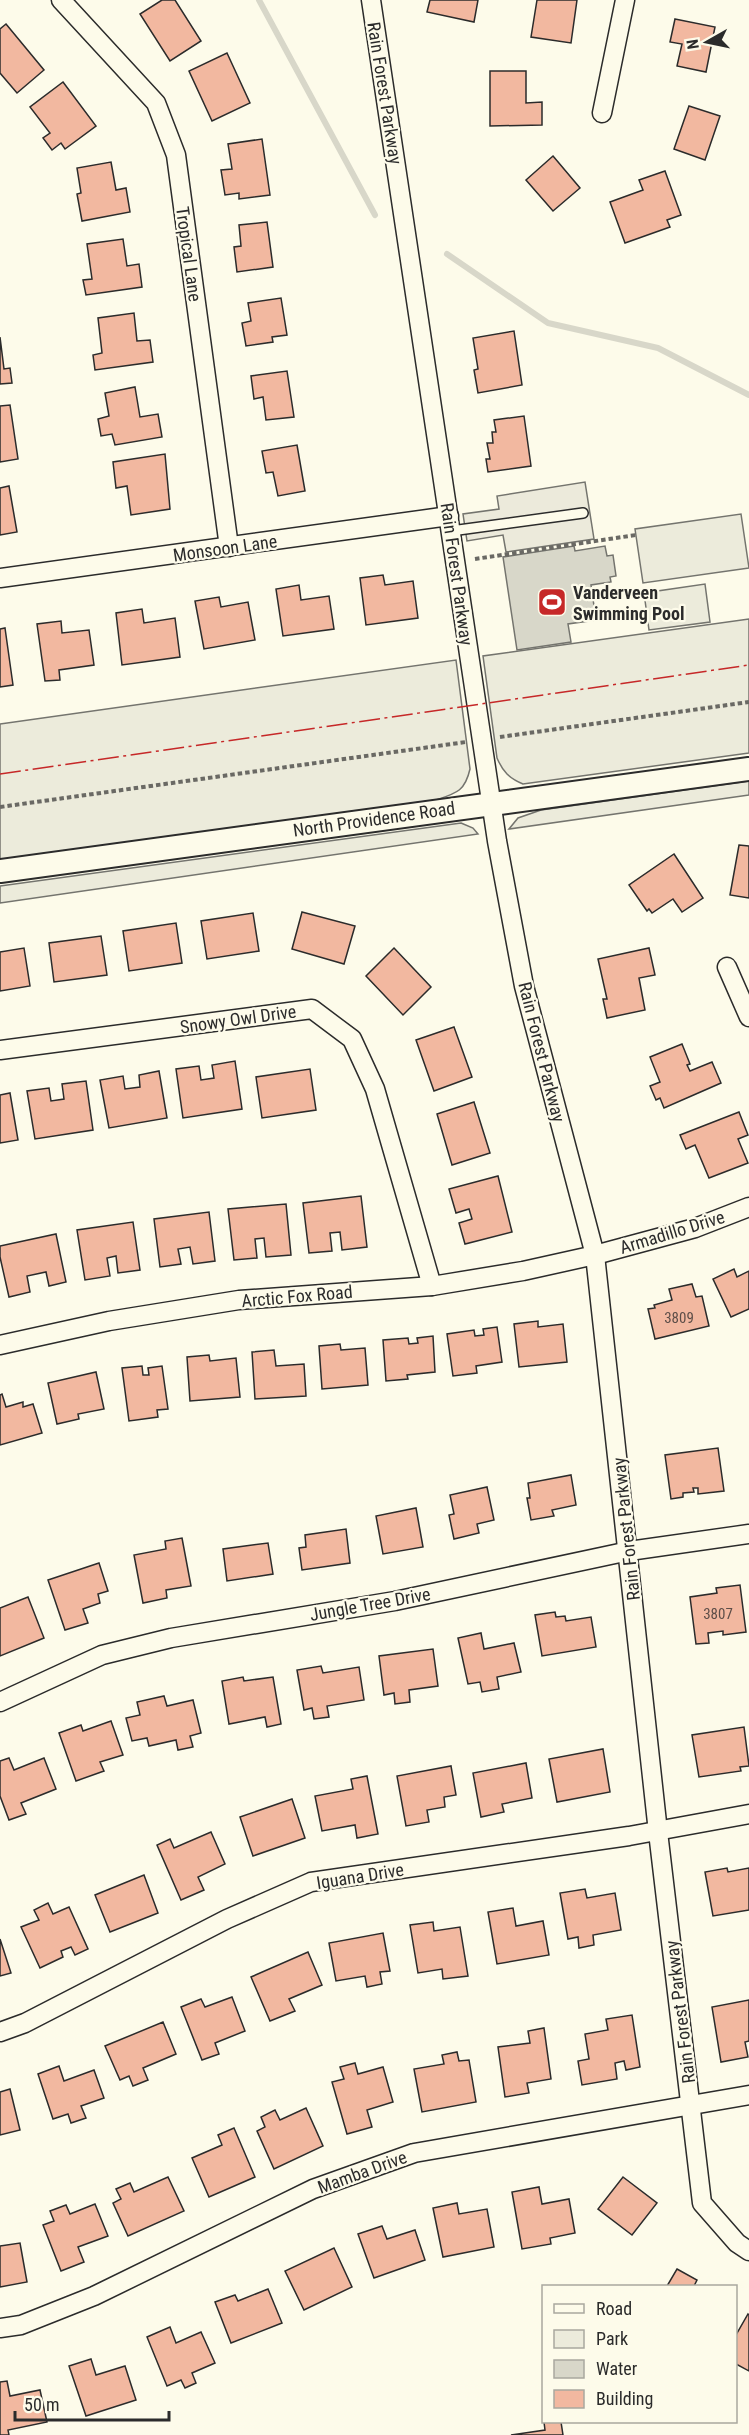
<svg xmlns="http://www.w3.org/2000/svg" width="749" height="2435" viewBox="0 0 749 2435" font-family="'Roboto Condensed',sans-serif">
<style>
.green{fill:#ecebdb;stroke:#74746e;stroke-width:1.5}
.parking{fill:#eceadb;stroke:#74746e;stroke-width:1.5}
.water{fill:#d8d7c9;stroke:#74746e;stroke-width:1.5}
.lines{fill:none;stroke-linecap:round;stroke-linejoin:round}
.stream{stroke:#d8d7c9;stroke-width:6}
.building{fill:#f2b8a0;stroke:#2b2b2b;stroke-width:1.5}
.service-casing{stroke:#2b2b2b;stroke-width:12}
.minor-casing{stroke:#2b2b2b;stroke-width:21}
.tertiary-casing{stroke:#2b2b2b;stroke-width:26}
.path{stroke:#6a6964;stroke-width:4;stroke-dasharray:4.5 3;stroke-linecap:butt}
.service{stroke:#fdfbea;stroke-width:9}
.minor{stroke:#fdfbea;stroke-width:18}
.tertiary{stroke:#fdfbea;stroke-width:22}
.power{stroke:#c62828;stroke-width:1.5;stroke-dasharray:21 4.5 3 4.5;stroke-linecap:butt}
.labels{text-anchor:middle;dominant-baseline:central;stroke-width:4.5;stroke-linejoin:round;paint-order:stroke}
.number-label{font-size:15px;fill:#5d4e48}
.street-label{font-size:18px;fill:#2b2b2b;stroke:#fdfbea}
.poi-label{font-size:18px;font-weight:bold;fill:#2b2b2b;stroke:#fdfbea;text-anchor:start}
</style>
<rect width="100%" height="100%" fill="#fdfbea"/>
<g class="green">
<path d="M741 514 749 568 643 583 635 529Z"/>
<path d="M705 584 710 622 649 630 644 593Z"/>
<path d="M749 619V753L523 784C509 778 503 772 497 758L483 656Z"/>
<path d="M456 660 470 769C465 791 457 793 436 800L0 860V724Z"/>
<path d="M749 781V795L509 829 518 818 541 810Z"/>
<path d="M461 823 473 828 478 834 0 903V886Z"/>
</g>
<path class="parking" d="M585 482 594 539 506 552 503 535 467 541 463 514 499 509 497 496Z"/>
<path class="water" d="M574 546 575 551 605 546 607 556 613 555 616 576 610 577 611 582 591 585 596 620 568 624 571 642 517 650 503 557Z"/>
<g class="lines">
<g class="stream">
<path d="M259 0 375 215"/>
<path d="M447 254 548 323 658 348 749 395"/>
</g>
</g>
<g class="building">
<path d="M162 0H175L201 41 170 61 140 14Z"/>
<path d="M430 0H478L474 22 427 12Z"/>
<path d="M537 0H577L571 43 531 37Z"/>
<path d="M675 19 715 27 706 72 677 66 682 44 670 42Z"/>
<path d="M6 24 44 70 17 93 0 73V29Z"/>
<path d="M227 53 250 103 212 121 189 71Z"/>
<path d="M490 71H526V103L542 102V125L490 126Z"/>
<path d="M63 82 96 126 65 149 61 143 52 150 43 138 50 133 30 107Z"/>
<path d="M689 106 720 116 705 160 674 149Z"/>
<path d="M262 139 270 195 239 199V193L225 195 221 170 232 169 228 144Z"/>
<path d="M553 156 580 188 553 211 526 180Z"/>
<path d="M111 162 116 190 126 188 130 212 82 221 77 194 81 193 77 168Z"/>
<path d="M665 171 681 215 667 220 670 227 625 243 610 202 643 190 639 180Z"/>
<path d="M267 222 273 267 237 272 234 247 241 246 239 225Z"/>
<path d="M123 239 127 266 139 264 142 287 86 295 83 280 92 279 87 244Z"/>
<path d="M281 298 287 335 272 337 273 342 246 346 242 323 251 321 248 303Z"/>
<path d="M134 313 137 341 150 340 153 362 95 370 93 355 102 353 98 318Z"/>
<path d="M514 331 522 385 478 393 474 370 478 369 473 338Z"/>
<path d="M0 337 4 369 10 368 12 383 0 384Z"/>
<path d="M287 371 294 417 266 420 263 397 254 399 251 376Z"/>
<path d="M135 387 140 417 158 414 162 437 115 445 112 434 101 436 98 419 109 416 105 393Z"/>
<path d="M10 405 18 459 0 462V406Z"/>
<path d="M524 416 531 466 488 472 486 459H490L487 443H493L492 432H496L494 420Z"/>
<path d="M297 445 305 491 278 496 273 472 266 473 262 451Z"/>
<path d="M165 454 170 509 131 515 127 486 116 488 113 462Z"/>
<path d="M9 486 17 532 0 535V488Z"/>
<path d="M383 575 385 585 413 581 418 618 366 625 360 578Z"/>
<path d="M299 585 301 600 329 596 334 629 283 636 276 589Z"/>
<path d="M219 597 221 607 248 602 255 640 204 649 195 601Z"/>
<path d="M142 609 144 623 175 618 180 657 122 665 116 613Z"/>
<path d="M61 621 62 633 89 630 94 665 59 670 60 680 45 681 37 624Z"/>
<path d="M5 628 13 685 0 687V629Z"/>
<path d="M739 845 749 846V898L730 895Z"/>
<path d="M674 854 703 898 682 912 673 899 652 913 649 909 647 911 629 885Z"/>
<path d="M302 912 355 926 344 964 292 949Z"/>
<path d="M253 913 259 951 207 959 201 921Z"/>
<path d="M176 923 182 963 129 971 123 931Z"/>
<path d="M101 936 107 975 54 982 49 943Z"/>
<path d="M24 948 30 986 0 991V952Z"/>
<path d="M394 948 431 987 403 1015 366 976Z"/>
<path d="M649 948 655 975 639 978 645 1010 607 1018 603 999H607L598 959Z"/>
<path d="M454 1027 472 1077 434 1091 416 1040Z"/>
<path d="M682 1044 690 1064 687 1065 690 1071 712 1062 721 1083 664 1108 660 1098 656 1100 650 1086 660 1082 650 1057Z"/>
<path d="M235 1061 242 1109 183 1118 176 1069 199 1066 201 1080 214 1078 212 1065Z"/>
<path d="M310 1069 316 1110 262 1118 256 1077Z"/>
<path d="M159 1071 167 1118 109 1128 100 1080 123 1076 125 1089 140 1087 139 1075Z"/>
<path d="M86 1081 93 1130 35 1139 27 1091 49 1088 51 1101 64 1099 62 1084Z"/>
<path d="M10 1093 18 1140 0 1143V1095Z"/>
<path d="M474 1102 490 1153 452 1165 437 1114Z"/>
<path d="M739 1112 748 1135 738 1139 748 1163 709 1178 695 1145 686 1149 680 1135Z"/>
<path d="M498 1176 512 1232 465 1244 459 1223 472 1219 469 1209 456 1213 449 1189Z"/>
<path d="M361 1196 367 1247 342 1250 340 1232 330 1233 332 1251 309 1253 303 1203Z"/>
<path d="M286 1204 291 1255 266 1257 264 1238 255 1239 257 1258 234 1260 228 1209Z"/>
<path d="M209 1212 215 1261 193 1264 190 1247 178 1249 181 1264 160 1267 154 1219Z"/>
<path d="M133 1222 140 1270 118 1273 116 1256 107 1258 110 1276 85 1280 77 1230Z"/>
<path d="M56 1234 66 1282 49 1286 46 1272 27 1276 30 1292 9 1297 0 1257V1246Z"/>
<path d="M734 1269 737 1277 749 1271V1309L731 1317 713 1279Z"/>
<path d="M692 1284 696 1297 702 1296 709 1326 655 1339 648 1309 655 1308 654 1305 672 1300 669 1289Z"/>
<path d="M538 1321V1327L563 1324 567 1362 519 1367 514 1324Z"/>
<path d="M497 1327 502 1362 476 1366 477 1373 453 1376 447 1334 474 1330 475 1336 484 1335 483 1329Z"/>
<path d="M433 1336 435 1372 407 1375 408 1379 386 1381 383 1340 408 1338 409 1344 418 1343 417 1338Z"/>
<path d="M340 1344 341 1350 365 1348 368 1385 322 1389 319 1346Z"/>
<path d="M274 1350 276 1366 304 1364 306 1396 255 1399 252 1352Z"/>
<path d="M209 1355 210 1361 236 1358 240 1397 190 1401 187 1357Z"/>
<path d="M142 1366 143 1375H149L148 1368 162 1366 168 1409 157 1410 158 1417 129 1421 122 1368Z"/>
<path d="M96 1372 104 1409 78 1414 79 1419 57 1424 48 1383Z"/>
<path d="M2 1394 6 1407 23 1402V1407L33 1404 42 1433 0 1445V1395Z"/>
<path d="M718 1448 724 1491 698 1494V1488H693L694 1492 683 1493V1497L671 1499 665 1455Z"/>
<path d="M571 1475 576 1505 552 1510 554 1516 531 1520 527 1498H530L528 1483Z"/>
<path d="M487 1487 494 1520 477 1524 479 1533 454 1539 449 1515 454 1514 450 1495Z"/>
<path d="M416 1508 423 1547 383 1554 376 1516Z"/>
<path d="M346 1529 350 1563 302 1570 299 1548 306 1547 305 1535Z"/>
<path d="M182 1538 191 1586 166 1590 167 1598 143 1603 134 1555 166 1549 165 1541Z"/>
<path d="M268 1543 273 1574 227 1581 223 1549Z"/>
<path d="M99 1563 108 1591 98 1594 100 1603 83 1609 88 1623 65 1630 48 1580Z"/>
<path d="M740 1585 746 1632 723 1635V1631L708 1633 709 1643 696 1644 690 1597 717 1593 716 1588Z"/>
<path d="M28 1597 44 1638 0 1656V1608Z"/>
<path d="M555 1612 556 1617 565 1616 566 1621 591 1617 596 1647 542 1656 535 1615Z"/>
<path d="M481 1633 484 1649 514 1643 521 1672 497 1677 499 1689 482 1692 480 1682 468 1684 458 1638Z"/>
<path d="M433 1649 438 1686 409 1690 410 1702 395 1704 394 1693 384 1695 379 1656Z"/>
<path d="M321 1666 323 1673 359 1667 364 1700 327 1706 329 1717 314 1719 312 1708 304 1710 297 1670Z"/>
<path d="M243 1677 244 1681 273 1677 281 1724 267 1727 265 1717 229 1724 222 1681Z"/>
<path d="M164 1696 167 1706 193 1700 201 1733 190 1736 193 1747 178 1750 176 1740 149 1746 147 1738 132 1741 126 1718 140 1715 137 1702Z"/>
<path d="M111 1721 123 1755 100 1762 104 1771 76 1781 59 1733 81 1725 83 1731Z"/>
<path d="M744 1727 749 1766 740 1767 741 1771 699 1777 692 1735Z"/>
<path d="M603 1749 610 1792 557 1802 549 1759Z"/>
<path d="M9 1758 14 1770 44 1758 56 1789 21 1803 26 1814 9 1820 0 1796V1761Z"/>
<path d="M526 1763 532 1798 502 1804 504 1812 481 1817 473 1773Z"/>
<path d="M451 1766 456 1795 444 1797 445 1807 427 1810 429 1822 406 1826 397 1776Z"/>
<path d="M367 1776 378 1834 357 1838 355 1825 322 1831 315 1796 353 1789 351 1779Z"/>
<path d="M292 1799 305 1838 253 1856 240 1817Z"/>
<path d="M211 1832 225 1864 198 1877 204 1890 181 1900 157 1845 170 1839 174 1848Z"/>
<path d="M727 1868 728 1872 749 1868V1910L713 1916 705 1872Z"/>
<path d="M144 1875 158 1913 110 1932 95 1895Z"/>
<path d="M585 1889 587 1898 615 1893 621 1930 593 1935 594 1945 579 1948 578 1937 568 1939 560 1893Z"/>
<path d="M48 1903 53 1914 69 1907 88 1949 75 1955 71 1947 61 1951 63 1957 40 1968 21 1927 39 1920 34 1910Z"/>
<path d="M513 1908 516 1926 543 1921 549 1955 497 1964 488 1912Z"/>
<path d="M433 1922 434 1931 460 1927 468 1976 443 1979 442 1969 418 1973 410 1925Z"/>
<path d="M383 1933 390 1971 380 1972 382 1984 367 1987 365 1976 336 1981 329 1943Z"/>
<path d="M0 1939 11 1973 0 1976Z"/>
<path d="M308 1952 322 1985 289 1999 295 2011 270 2021 251 1977Z"/>
<path d="M232 1997 245 2031 215 2043 219 2054 202 2060 181 2007 201 1999 205 2007Z"/>
<path d="M749 2000V2041L745 2042 748 2057 721 2062 712 2007Z"/>
<path d="M632 2015 640 2067 626 2070 624 2061 615 2063 617 2079 582 2085 578 2061 589 2059 585 2034 608 2030 606 2019Z"/>
<path d="M163 2022 176 2054 143 2068 148 2080 133 2086 129 2076 120 2080 105 2046Z"/>
<path d="M544 2028 551 2079 527 2083 529 2093 505 2097 498 2047 530 2043 528 2031Z"/>
<path d="M457 2052 459 2061 469 2060 476 2102 422 2112 414 2069 444 2064 442 2055Z"/>
<path d="M355 2063 358 2074 383 2067 393 2102 367 2110 372 2127 347 2134 332 2082 344 2079 340 2067Z"/>
<path d="M59 2066 64 2081 94 2070 104 2098 81 2106 86 2118 71 2123 68 2114 53 2119 38 2074Z"/>
<path d="M10 2089 20 2130 0 2135V2092Z"/>
<path d="M306 2108 323 2146 274 2169 257 2131 265 2127 261 2117 275 2110 280 2120Z"/>
<path d="M234 2128 255 2177 209 2197 192 2158 222 2145 218 2135Z"/>
<path d="M168 2177 184 2211 128 2236 113 2203 121 2199 116 2189 130 2183 134 2192Z"/>
<path d="M623 2177 657 2203 632 2235 598 2209Z"/>
<path d="M539 2187 542 2204 569 2199 575 2233 550 2238 551 2244 522 2249 512 2192Z"/>
<path d="M457 2203 459 2214 487 2209 494 2247 443 2257 433 2208Z"/>
<path d="M95 2204 108 2236 78 2247 84 2262 61 2271 43 2225 54 2221 50 2211 66 2205 70 2214Z"/>
<path d="M382 2226 387 2239 415 2230 425 2260 374 2278 358 2234Z"/>
<path d="M20 2243 27 2282 0 2287V2246Z"/>
<path d="M334 2248 352 2287 304 2310 285 2271Z"/>
<path d="M677 2269 697 2280 694 2286H667Z"/>
<path d="M268 2289 282 2323 231 2343 215 2302 235 2295 238 2301Z"/>
<path d="M748 2314 749 2315V2371L736 2364V2335Z"/>
<path d="M170 2327 176 2343 201 2332 215 2363 192 2373 196 2383 185 2388 181 2380 167 2386 147 2337Z"/>
<path d="M91 2359 96 2375 125 2366 136 2400 86 2416 69 2366Z"/>
<path d="M7 2381 10 2396 40 2390 47 2422 8 2430 9 2435H0V2382Z"/>
<path d="M544 2422H561L563 2435H511L545 2430Z"/>
</g>
<g class="lines">
<g class="service-casing">
<path id="service" d="M451 531 583 513"/>
</g>
<g class="minor-casing">
<g id="minor">
<path d="M61 0 156 103 176 155 229 547"/>
<path d="M371 0 497 841 524 986 595 1255 658 1832 702 2203 737 2243 749 2251"/>
<path d="M602 113 625 0"/>
<path d="M0 578 449 516"/>
<path d="M727 967 749 1017"/>
<path d="M0 1050 312 1009 352 1039 375 1089 432 1286"/>
<path d="M0 1345 109 1321 239 1300 432 1286 523 1271 595 1255 695 1228 749 1207"/>
<path d="M0 1702 102 1655 171 1638 395 1601 629 1551 749 1534"/>
<path d="M0 2032 25 2023 227 1919 311 1882 629 1836 749 1814"/>
<path d="M0 2328 21 2325 94 2296 313 2189 414 2153 749 2095"/>
</g>
</g>
<g class="tertiary-casing">
<path id="tertiary" d="M0 871 749 769"/>
</g>
<g class="path">
<path d="M475 559 636 535"/>
<path d="M500 737 749 702"/>
<path d="M0 807 466 742"/>
</g>
<use href="#service" class="service"/>
<use href="#minor" class="minor"/>
<use href="#tertiary" class="tertiary"/>
<path class="power" d="M0 774 749 665"/>
</g>
<defs>
<g id="stadium-square" transform="scale(1.5)"><rect x="-9" y="-9" width="18" height="18" rx="4" fill="#c62828" stroke="#fdfbea"/><path d="M0-5a6.5 5 0 1 0 0 10a6.5 5 0 1 0 0-10ZM-3.5-1.8h7v3.6h-7Z" fill="#fff"/></g>
</defs>
<g fill-rule="evenodd">
<use href="#stadium-square" x="552" y="602"/>
</g>
<g class="labels">
<g class="number-label">
<text x="679" y="1318">3809</text>
<text x="718" y="1614">3807</text>
</g>
<g class="street-label">
<text transform="translate(385 93) rotate(81)">Rain Forest Parkway</text>
<text transform="translate(189 254) rotate(82)">Tropical Lane</text>
<text transform="translate(225 548) rotate(-8)">Monsoon Lane</text>
<text transform="translate(457 574) rotate(82)">Rain Forest Parkway</text>
<text transform="translate(374 819) rotate(-8)">North Providence Road</text>
<text transform="translate(238 1019) rotate(-8)">Snowy Owl Drive</text>
<text transform="translate(542 1052) rotate(76)">Rain Forest Parkway</text>
<text transform="translate(672 1232) rotate(-17)">Armadillo Drive</text>
<text transform="translate(297 1296) rotate(-5)">Arctic Fox Road</text>
<text transform="translate(626 1529) rotate(-96)">Rain Forest Parkway</text>
<text transform="translate(370 1604) rotate(-10)">Jungle Tree Drive</text>
<text transform="translate(360 1876) rotate(-9)">Iguana Drive</text>
<text transform="translate(680 2012) rotate(-97)">Rain Forest Parkway</text>
<text transform="translate(362 2172) rotate(-20)">Mamba Drive</text>
</g>
<g class="poi-label">
<text x="573" y="592">Vanderveen<tspan x="573" dy="21">Swimming Pool</tspan></text>
</g>
</g>
<rect x="542" y="2285" width="195" height="138" fill="#fdfbea" stroke="#a9a89e" stroke-width="1.5"/>
<rect x="554" y="2304" width="30" height="9" fill="#fdfbea" stroke="#a9a89e" stroke-width="1.5"/>
<text x="596" y="2315" font-size="18" fill="#2b2b2b">Road</text>
<rect x="554" y="2330" width="30" height="18" fill="#ecebdb" stroke="#a9a89e" stroke-width="1.5"/>
<text x="596" y="2345" font-size="18" fill="#2b2b2b">Park</text>
<rect x="554" y="2360" width="30" height="18" fill="#d8d7c9" stroke="#a9a89e" stroke-width="1.5"/>
<text x="596" y="2375" font-size="18" fill="#2b2b2b">Water</text>
<rect x="554" y="2390" width="30" height="18" fill="#f2b8a0" stroke="#a9a89e" stroke-width="1.5"/>
<text x="596" y="2405" font-size="18" fill="#2b2b2b">Building</text>
<g transform="translate(707 42) rotate(261)" stroke="#fdfbea" stroke-width="4.5" paint-order="stroke">
<path d="M0-4.5L10 22L0 15L-10 22Z" fill="#2b2b2b"/>
<text y="-9" font-size="16" font-weight="bold" text-anchor="middle" fill="#2b2b2b">N</text>
</g>
<path d="M15 2411v9h154v-9" fill="none" stroke="#2b2b2b" stroke-width="3"/>
<text x="24" y="2411" font-size="18" fill="#2b2b2b" stroke="#fdfbea" stroke-width="4.5" paint-order="stroke">50 m</text>
</svg>
